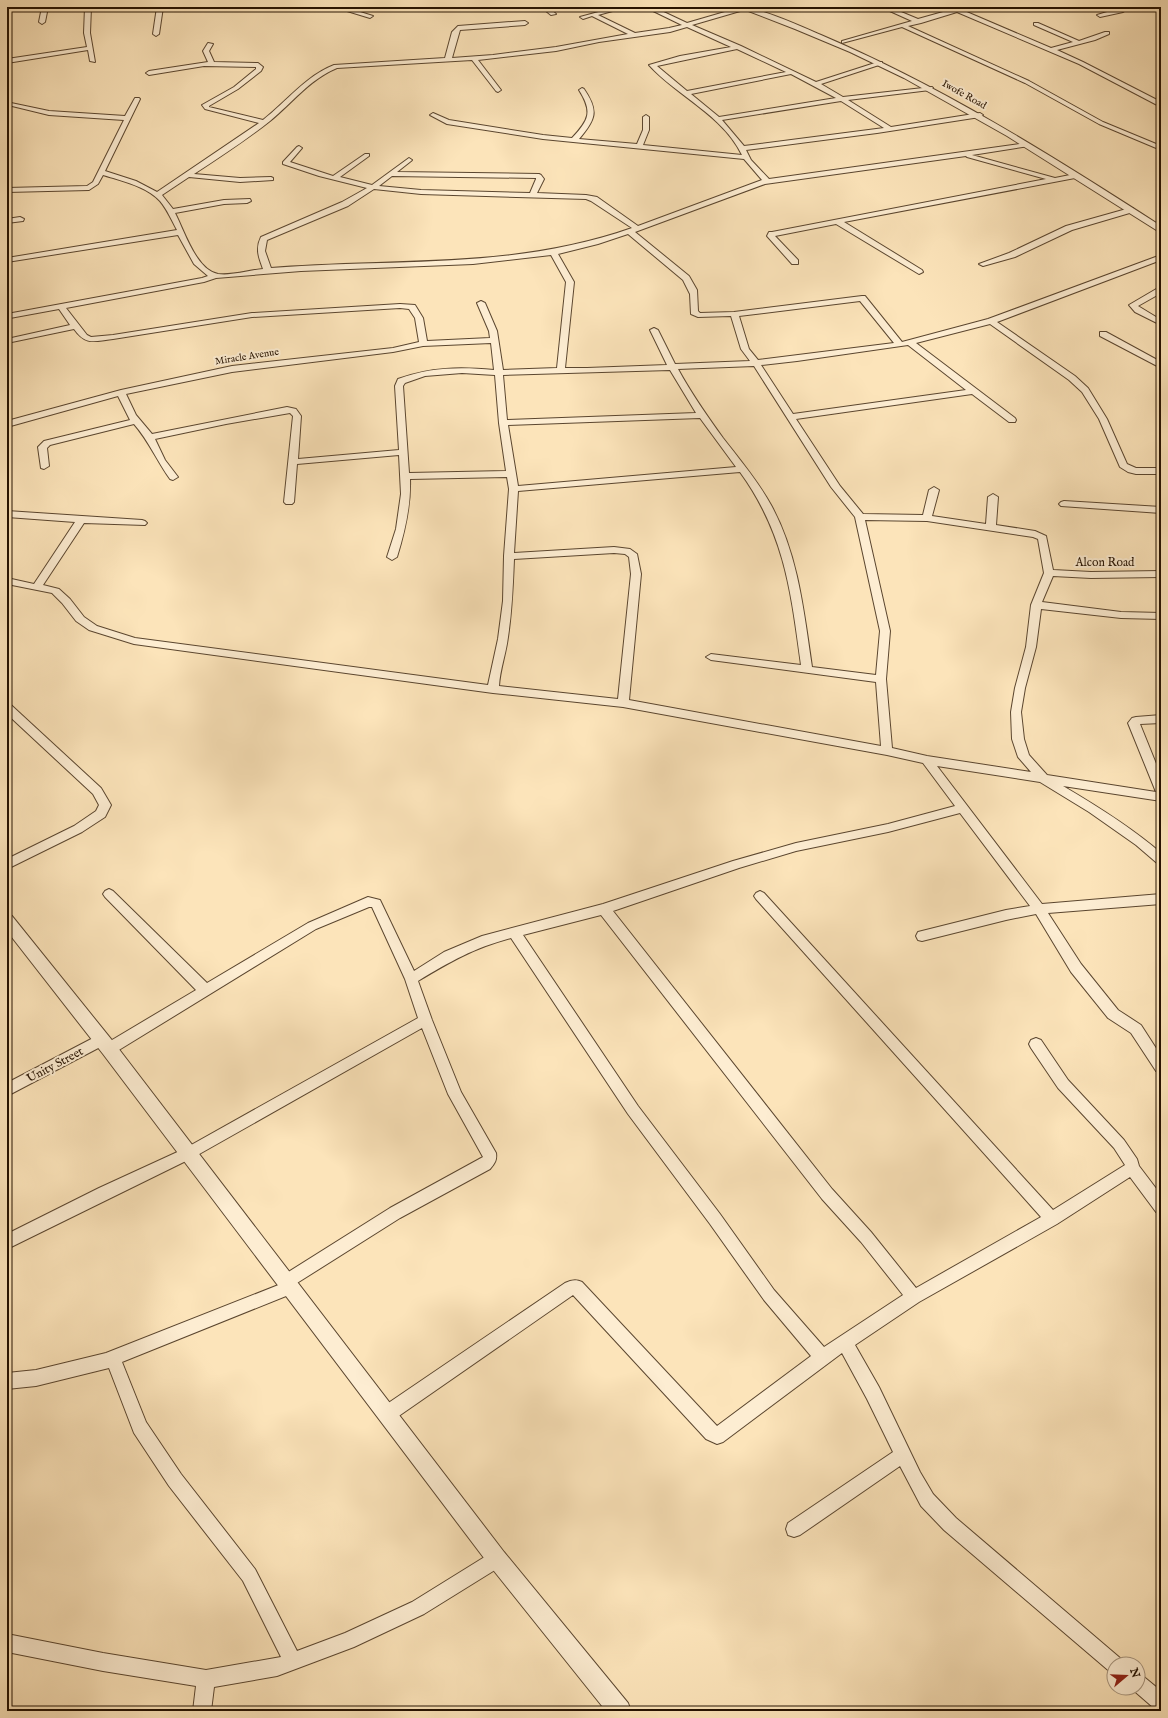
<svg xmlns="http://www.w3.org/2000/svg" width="1168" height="1718" viewBox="0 0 1168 1718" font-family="'IM FELL English',serif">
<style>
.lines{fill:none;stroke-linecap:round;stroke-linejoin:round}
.minor-casing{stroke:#5b462f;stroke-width:2}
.tertiary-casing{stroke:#5b462f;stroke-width:2}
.minor{fill:#fdedd2;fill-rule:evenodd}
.tertiary{fill:#fdedd2;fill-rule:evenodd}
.labels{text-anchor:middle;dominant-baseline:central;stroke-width:4;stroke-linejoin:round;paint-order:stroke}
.far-street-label{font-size:10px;fill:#251201;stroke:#fdedd2}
.street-label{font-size:12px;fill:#251201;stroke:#fdedd2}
</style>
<rect width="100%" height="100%" fill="#fce4ba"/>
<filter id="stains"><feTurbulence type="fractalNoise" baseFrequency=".005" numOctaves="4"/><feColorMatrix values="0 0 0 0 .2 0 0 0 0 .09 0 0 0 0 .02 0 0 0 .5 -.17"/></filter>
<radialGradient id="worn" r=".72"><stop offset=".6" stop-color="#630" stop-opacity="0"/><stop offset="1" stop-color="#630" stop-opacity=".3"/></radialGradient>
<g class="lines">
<g class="minor-casing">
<g id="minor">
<path d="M42 7H48L45 22 42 24 39 22Z"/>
<path d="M85 7H91L90 33 95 62 90 61 88 50 7 63V59L87 47 84 33Z"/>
<path d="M157 7H163L159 34 156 36 153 34Z"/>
<path d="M334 7H344L373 16 370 18Z"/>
<path d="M541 7H548L556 14 551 15Z"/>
<path d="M617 7H627L598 15 635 33 669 28 682 25 645 7H653L687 23 742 7H747V9L692 25 741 46 816 82 878 62H882V64L821 84 843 97 932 87 933 88 930 90 848 100 891 127 980 113 983 115 980 117 877 133 746 150 751 160 769 179 1027 143 1029 144V146L972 155 1055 178 1075 174 1078 176 1075 178 844 222 922 270 923 272 919 274 836 224 775 236 798 260V264H792L767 236 769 232H772L1046 179 967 157 966 156 765 184 635 232 689 276 697 290 698 311 700 313 734 312 862 296H865L902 342 988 319 1161 255V260L997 322 1075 376 1088 388 1107 419 1127 464 1136 468H1161V474H1136L1128 472 1120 467 1099 419 1082 392 1069 380 990 324 916 343 1015 418 1016 420 1015 422H1009L972 394 796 419 840 486 863 514 923 515 929 490 934 487 939 490 932 516 986 524 988 497 993 494 998 497 996 525 1035 531 1046 536 1053 570 1091 572 1161 571V577L1091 578 1053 576 1042 602 1121 612 1161 613V619L1121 618 1041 609 1036 647 1025 688 1021 712 1024 739 1029 755 1047 775 1156 792 1128 723 1132 718 1136 717 1161 715V723L1140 724 1161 776V801L1063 786C1097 806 1131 827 1161 853V865L1157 863 1136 845 1089 812 1040 782 937 766 1042 904 1161 894V904L1048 913 1081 964 1118 1010 1141 1025 1161 1056V1073L1156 1071 1131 1033 1108 1018 1071 972 1036 914 1006 920 922 941 918 940 916 936 918 932 1006 910 1030 906 960 813 888 832 796 851 739 868 613 911 832 1189 871 1232 916 1288 1041 1217 756 899 754 896 756 893 760 891 764 893 1053 1210 1125 1165 1114 1148 1058 1088 1031 1048 1029 1044 1031 1040 1036 1038 1041 1040 1068 1080 1124 1140 1137 1159 1139 1166 1161 1195V1214L1156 1212 1130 1177 1057 1224 919 1302 855 1345 879 1387 920 1472 933 1494 956 1518 1120 1658 1123 1664H1114V1673L1108 1670 944 1530 921 1506 900 1466 800 1535 794 1537 788 1535 786 1529 788 1523 893 1452 867 1399 842 1353 723 1442 717 1444 706 1439 573 1295 393 1420 387 1422 381 1420 379 1414 381 1408 565 1283C571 1280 576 1279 582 1282L717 1426 811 1356 764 1300 710 1224 628 1114 511 938C474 948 451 961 418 981L432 1020 461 1092 496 1153C497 1160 495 1163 490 1169L400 1218 297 1283 299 1287 296 1292 122 1362 146 1422 181 1474 255 1569 297 1651 345 1633 412 1602 491 1553 497 1550 503 1553 506 1559 503 1565 424 1614 354 1647 277 1676 214 1687 211 1711H193L196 1686 103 1671 7 1652V1634L103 1653 206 1670 281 1657 243 1581 169 1486 134 1433 109 1368 36 1386 7 1389V1373L36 1370 106 1353 281 1284 279 1281 282 1276 390 1208 483 1157 448 1094 422 1028 194 1157 7 1249V1234L99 1188 184 1149 418 1018 405 979 372 907H369L316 929 114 1053 109 1055 104 1053 102 1049 104 1045 7 1096V1083L97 1036 102 1034 107 1036 109 1040 107 1043 196 990 105 897 103 894 105 891 109 889 113 891 207 983 308 923 368 897 380 900 414 971 444 952 482 936 603 904 733 861 796 843 888 824 955 806 923 763 887 755 623 707 493 693 134 644 89 630 76 621 62 603 52 593 7 584V578L34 584 75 522 7 517V511L142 520 145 521 147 523 145 525 84 523 43 585 59 589 70 599 84 617 97 626 135 638 488 685 498 639 503 601 504 556 509 489 507 477 410 479C411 506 405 531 397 557L392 560 387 557 396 529 401 494 399 455 297 464 294 502 292 504H286L284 502 293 416 290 413 226 424 155 439 165 460 178 477 173 480 170 479C157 461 149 441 134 424L50 445 47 448 49 466 44 469 41 468 38 447 44 441 130 420 118 396 7 427V421L121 390 232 366 393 348 419 342 415 318 409 309 400 308 252 317 113 339C94 341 86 346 74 329L7 343V339L70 325 59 309 10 318H7V314L202 278 208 276 194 264 178 235 7 262V258L177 230C172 221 167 209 160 201 146 186 122 181 103 175L98 184 89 190 7 192V188L87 186 93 182 124 120 49 115 8 105 11 103 49 111 125 116 135 98H139L140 99 105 171 136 181 157 192 259 123 205 109 202 105 234 87 256 69V67L204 66 149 75 146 73 149 71 208 62 203 51 208 43 213 44 209 51 214 62 258 63 263 67 261 71 238 89 209 106V107L263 120C287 101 306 76 334 65L445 58 452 32 458 26 525 21 528 23 525 25 460 30 452 58 493 55 556 47 628 34 592 16 583 19 580 17ZM687 27 731 47 680 56 649 65C677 96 723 115 742 155L643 145 649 130V117L646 115 643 117V130L637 144 579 139C596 119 599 111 584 89L582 88 579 90C593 112 589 120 572 138L543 135 449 120 433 113 430 115 447 124 543 139 744 159 762 180 638 226 597 197 586 195 537 193 544 179 541 175 539 174 397 172 411 161 412 160 409 158 372 185 340 177 369 156V154H365L333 176 290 162 302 148 299 146 297 147 283 162V164L319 176 367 188 342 202 261 237C255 249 259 258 263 269 249 270 232 276 218 274 196 270 184 230 175 213L224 204 247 203 251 201 250 199 224 200 173 209 162 195 189 177 240 182 273 180V178L271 177 240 178 194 174C220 157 246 140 270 121 292 103 310 79 337 68L472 60 496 91 498 92 501 90 478 60 556 51 599 42 670 32ZM737 49 786 72 687 91 657 66ZM791 74 836 98 719 117 691 94ZM841 101 884 128 744 146 722 120ZM392 176 536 178V179L530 193 421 190 379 186ZM374 189 421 194 586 199 591 201 632 228C513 270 394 258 271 268L265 251 267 240 348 206ZM628 234 683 280 690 294 691 314 698 317 731 316 741 349 750 361 675 364 658 330 654 328 650 330 667 365 587 368H565L574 282 558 254 598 244ZM551 255 566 282 557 368 503 370 497 331 485 303 481 301 477 303 489 331 490 338 427 341 423 318 415 305 400 304 252 313 113 335 91 337 87 335 66 308 204 282 216 278 301 271 473 264ZM860 301 894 343 758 360 749 349 739 316ZM491 343 494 370C461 367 430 367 398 379L395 386 399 450 298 459 301 416 296 409 287 407 152 434 136 415 126 394 232 372 393 352 423 346ZM908 345 966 390 793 414 761 365 797 361ZM754 366 831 487 855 517 880 631 876 675 812 667C804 612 798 554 771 505 758 481 740 460 723 438 707 416 691 393 678 369ZM670 370 696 413 507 420 503 375ZM462 373 495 375 499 423 506 471 409 473 403 386 405 383 425 376ZM700 418 736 467 518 486 508 425ZM740 472C785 534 791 592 801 665L711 654 706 657 711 660 876 682 881 746 629 700 641 574 637 554 630 549 614 547 514 553 518 491ZM865 520 927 521 1033 537 1038 539 1044 573 1031 605 1026 647 1015 688 1011 712 1012 739 1018 757 1031 772 927 756 892 748 886 679 890 631ZM614 553 625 554 629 557 631 574 618 699 499 686C500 669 506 654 508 637 512 611 513 585 514 559ZM601 915 822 1199 861 1242 903 1295 824 1347 774 1290 720 1214 638 1106 523 935Z"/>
<path d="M881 7H889L918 19 961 7H966V9L962 10 1051 48 1073 42 1034 25V23H1038L1079 41 1105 32H1109V34L1095 40 1057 50 1083 62 1161 102V107L1079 64 957 12 921 23 908 26 1029 81 1103 122 1161 146V150L1099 124 1025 83 902 27 842 43V41L912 21Z"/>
<path d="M1124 7H1131L1123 12 1100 17 1097 15Z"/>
<path d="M1130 208H1133V212L1072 230 1015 257 983 266 979 264 1009 253 1066 226Z"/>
<path d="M20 217 24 219 23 221 7 223V219Z"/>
<path d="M1158 288H1161V293L1138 306 1161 320V325L1135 312 1129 305Z"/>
<path d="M1100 332H1106L1161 362V368L1100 336Z"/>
<path d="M1064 501 1161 507V513L1061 506 1059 504 1061 502Z"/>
<path d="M7 704 11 705 101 788 111 805 105 817 82 832 7 869V859L74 826 96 811 99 805 93 794 7 714Z"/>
<path d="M1138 1674 1144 1677 1161 1691V1711L1155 1709 1132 1689 1131 1688H1138Z"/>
</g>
</g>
<g class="tertiary-casing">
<g id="tertiary">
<path d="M738 7C759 7 800 26 821 35 941 86 1051 155 1161 226V233L1007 136 904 78 850 52 795 29Z"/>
<path d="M7 914 12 916 115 1044 504 1552 628 1703 631 1711H606L490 1566 103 1054 7 931Z"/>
</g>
</g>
<use href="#minor" class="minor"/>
<use href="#tertiary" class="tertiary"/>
</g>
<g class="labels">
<g class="far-street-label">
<text transform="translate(964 95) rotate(29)">Iwofe Road</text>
<text transform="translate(247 357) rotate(-9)">Miracle Avenue</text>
</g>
<g class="street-label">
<text x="1105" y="562">Alcon Road</text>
<text transform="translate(55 1065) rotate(-28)">Unity Street</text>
</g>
</g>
<rect width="1168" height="1718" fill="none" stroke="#fce4ba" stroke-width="24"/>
<rect x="8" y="8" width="1152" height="1702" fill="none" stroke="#251201" stroke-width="2"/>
<rect x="12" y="12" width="1144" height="1694" fill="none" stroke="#251201"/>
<g transform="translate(1126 1676) rotate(71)"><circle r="19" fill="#fdedd2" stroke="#a7957e"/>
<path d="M0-3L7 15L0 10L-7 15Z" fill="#8f2418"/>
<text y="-6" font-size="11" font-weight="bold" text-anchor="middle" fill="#251201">N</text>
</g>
<rect width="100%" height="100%" filter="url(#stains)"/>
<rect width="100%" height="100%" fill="url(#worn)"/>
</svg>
